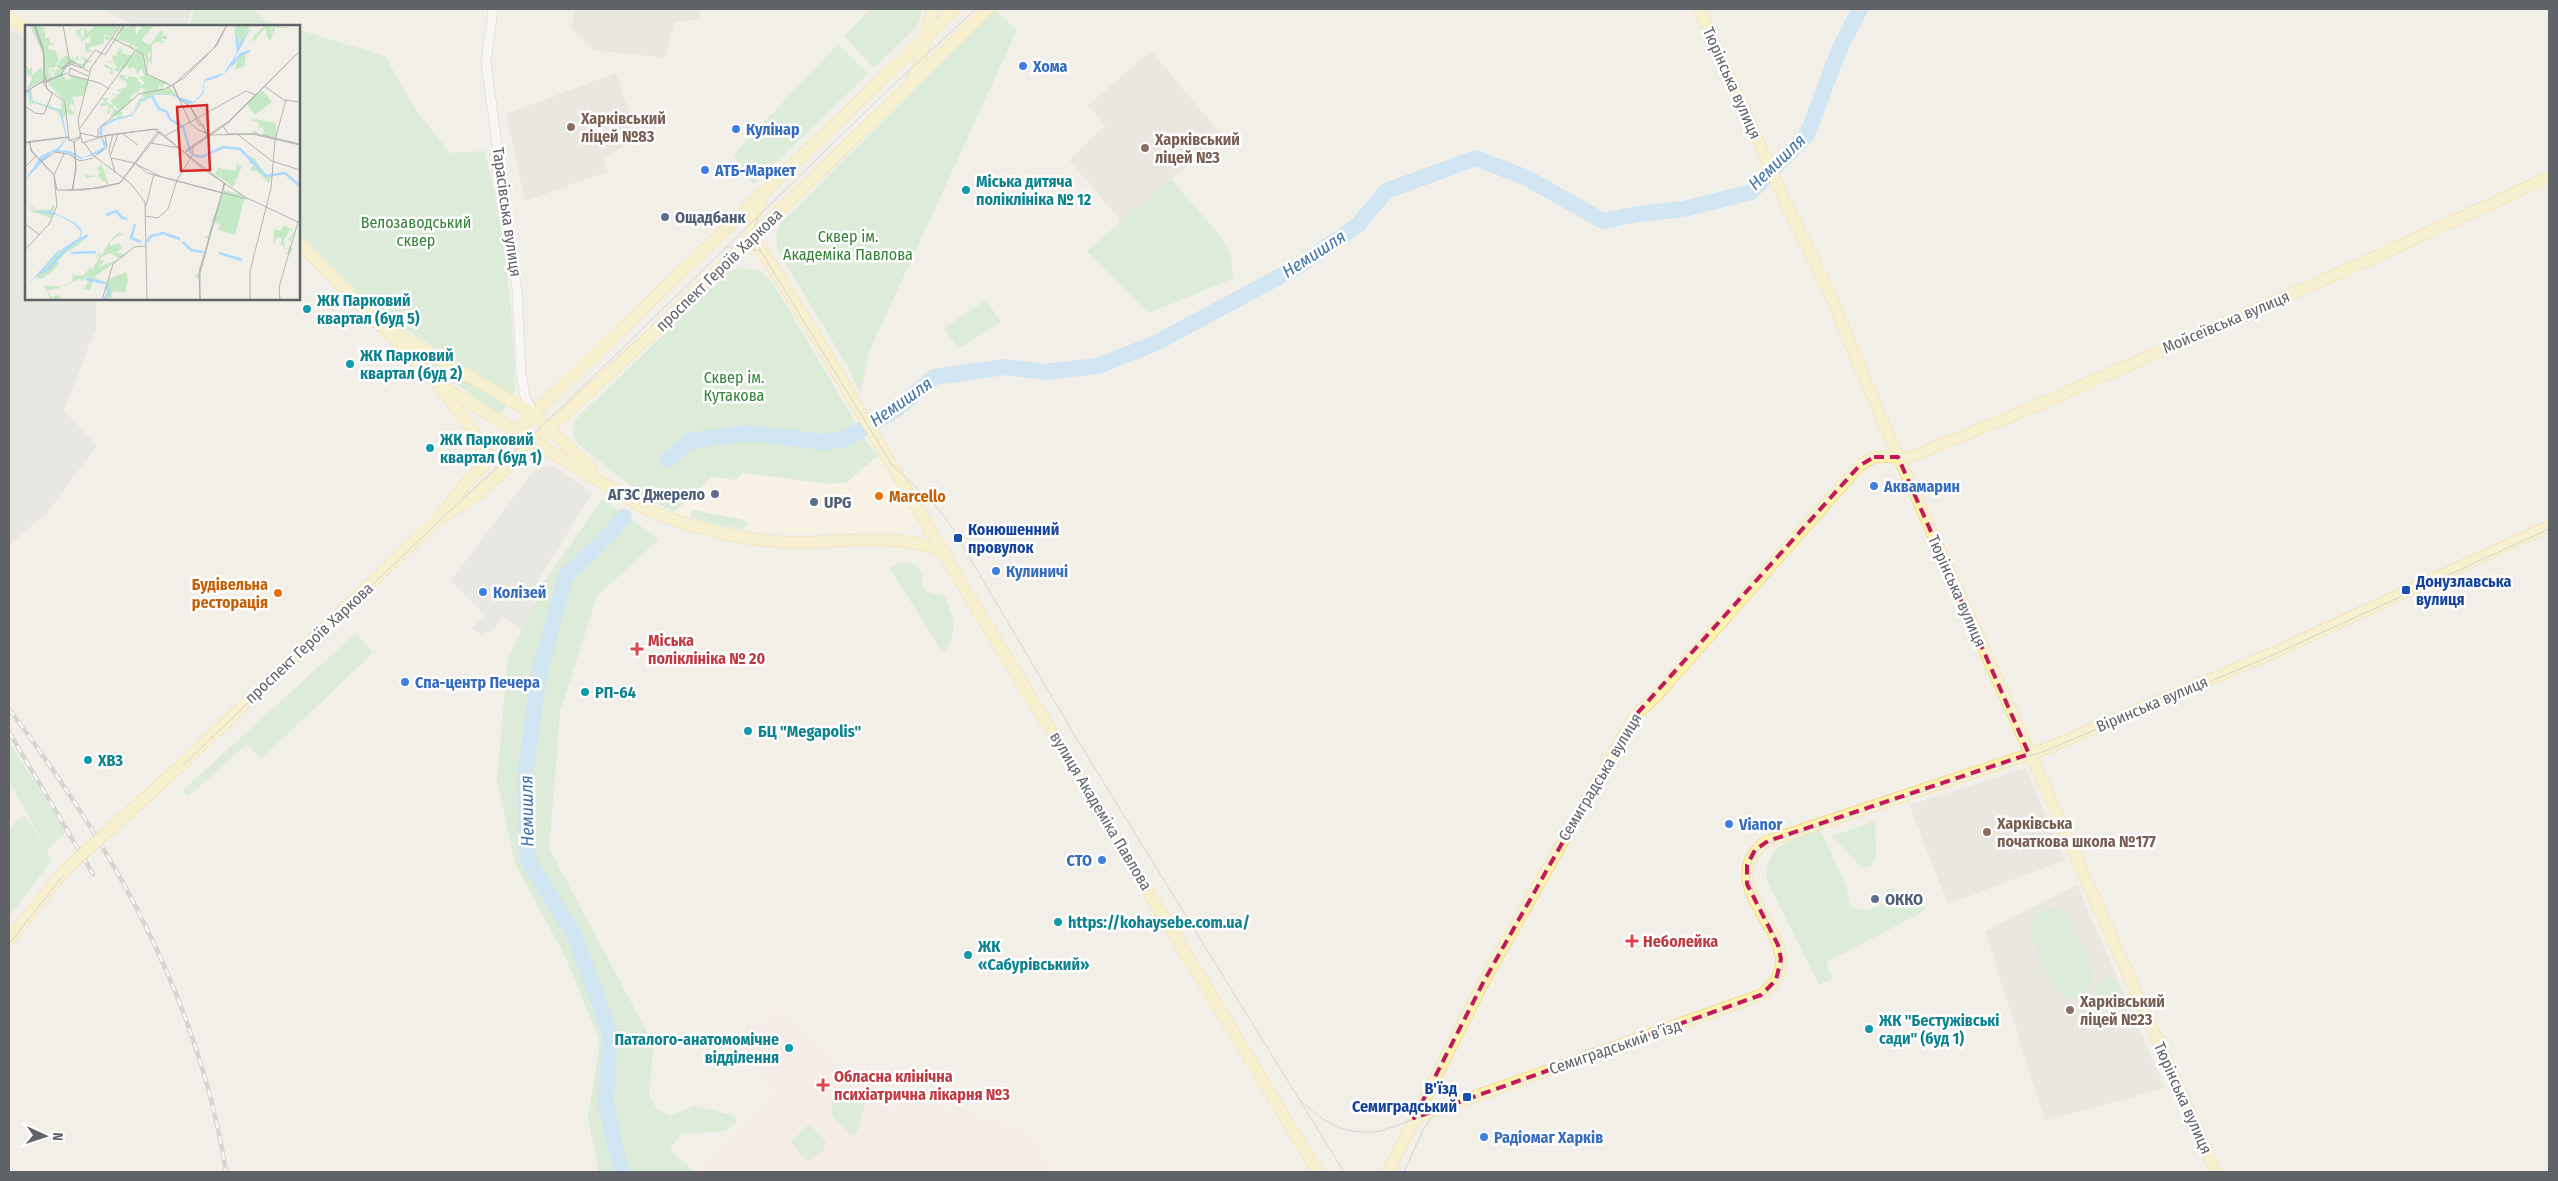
<svg xmlns="http://www.w3.org/2000/svg" width="2558" height="1181" viewBox="0 0 2558 1181" font-family="'Fira Sans Condensed',sans-serif">
<style>
.commercial{fill:#fef7e0}
.industrial{fill:#e0deda}
.education{fill:#e1ded6}
.medical{fill:#fce8e6}
.green{fill:#c5e8c5}
.lines{fill:none;stroke-linecap:round;stroke-linejoin:round}
.river{stroke:#aadaff;stroke-width:16}
.minor-casing{stroke:#b5b8bc;stroke-width:10}
.major-casing{stroke:#f2c960;stroke-width:12}
.minor{stroke:#fff;stroke-width:9}
.major{stroke:#fff2af;stroke-width:11}
.tram{stroke:#b6b7b8;stroke-width:1}
.rail-casing{stroke:#b6b7b8;stroke-width:4.5}
.rail{stroke:#fff;stroke-width:2.5;stroke-dasharray:8;stroke-linecap:butt}
.major-bridge-casing{stroke:#f2c960;stroke-width:12;stroke-linecap:butt}
.major-bridge{stroke:#fff2af;stroke-width:11}
.marked{fill:none;stroke:#c2185b;stroke-width:4;stroke-dasharray:10 6;stroke-linejoin:round}
.shop-dot{fill:#3f7fe0;stroke:#fff;stroke-width:2}
.education-dot{fill:#8d6e63;stroke:#fff;stroke-width:2}
.culture-dot{fill:#0f9aa8;stroke:#fff;stroke-width:2}
.service-dot{fill:#5c6f8a;stroke:#fff;stroke-width:2}
.food-dot{fill:#e8710a;stroke:#fff;stroke-width:2}
.transit-dot{fill:#1a4fb4;stroke:#fff;stroke-width:2}
.health-dot{fill:#e0444e;stroke:#fff;stroke-width:2}
.labels{text-anchor:middle;dominant-baseline:central;stroke-width:5;stroke-linejoin:round;paint-order:stroke}
.shop-label{font-size:16px;font-weight:bold;fill:#366cbe;stroke:#fff;text-anchor:start}
.street-label{font-size:16px;fill:#5f6368;stroke:#fff}
.education-label{font-size:16px;font-weight:bold;fill:#785e54;stroke:#fff;text-anchor:start}
.culture-label{font-size:16px;font-weight:bold;fill:#0d838f;stroke:#fff;text-anchor:start}
.service-label{font-size:16px;font-weight:bold;fill:#4e5e75;stroke:#fff;text-anchor:start}
.park-label{font-size:16px;fill:#348238;stroke:#fff}
.food-label{font-size:16px;font-weight:bold;fill:#c56008;stroke:#fff;text-anchor:start}
.transit-label{font-size:16px;font-weight:bold;fill:#164399;stroke:#fff;text-anchor:start}
.health-label{font-size:16px;font-weight:bold;fill:#be3a42;stroke:#fff;text-anchor:start}
.water-label{font-size:18px;font-style:italic;fill:#4174aa;stroke:#fff}
.inset-river{fill:none;stroke:#aadaff;stroke-width:2.5}
.inset-road{fill:none;stroke:#b3b3b1;stroke-width:1}
.view{fill:#d62828;fill-opacity:0.15;stroke:#d62828;stroke-width:2.5}
.inset-edge{fill:none;stroke:#5f6368;stroke-width:2.5}
</style>
<rect width="100%" height="100%" fill="#f1efe8"/>
<path class="commercial" d="M878 456 915 516 914 525 908 530 901 532 803 533 764 532 744 529V520L721 516H691L693 518 674 512 712 477 736 480 742 472 831 484 858 474 857 472Z"/>
<g class="industrial">
<path d="M101 9H192L186 26H136Z"/>
<path d="M9 28 26 38V299H96V328L64 411 97 445 47 513 9 545Z"/>
<path d="M553 465 592 493 533 589 540 597 522 631 503 617 490 634 487 632 483 636 472 628 485 615 451 580 534 470Z"/>
</g>
<g class="education">
<path d="M575 9H700L699 19 675 22 665 58 593 50 571 28Z"/>
<path d="M1151 51 1223 136 1121 221 1069 160 1105 126 1088 105Z"/>
<path d="M616 73 638 139 604 157 607 172 525 201 506 114Z"/>
<path d="M2026 768 2065 860 1948 904 1909 805Z"/>
<path d="M2077 885 2165 1088 2045 1121 1985 931Z"/>
</g>
<path class="medical" d="M776 1007 854 1077 1033 1133 1054 1172H697L772 1094 738 1047Z"/>
<g class="green">
<path d="M194 9H254L266 21 284 26H190Z"/>
<path d="M871 9H922L917 26 874 68 844 36Z"/>
<path d="M995 10 1017 30 869 352 860 392 844 360 780 254C775 242 775 231 783 221Z"/>
<path d="M299 30 385 56 415 109 450 153 485 151C505 231 513 308 515 390L513 395 428 344 371 306 299 233Z"/>
<path d="M838 44 868 74 753 184 733 155Z"/>
<path d="M1171 179 1220 236 1230 253 1234 278 1149 313 1087 251Z"/>
<path d="M741 268 759 270 773 283 870 447H871L878 456 847 482 831 484 742 473 736 480 712 477 674 512 647 498 579 445C572 436 572 429 576 419L722 278 731 271Z"/>
<path d="M986 300 1001 322 958 349 944 328Z"/>
<path d="M421 355H424L507 405 499 414 421 359Z"/>
<path d="M602 499 659 539 597 596 560 712 549 848 648 1034 653 1051 649 1097 657 1109 669 1116 694 1106 735 1116 736 1122 725 1131 682 1134 671 1147V1151L695 1172H599L588 1118 600 1042 565 956 515 864 497 779 508 659 543 584Z"/>
<path d="M694 510 744 520 748 524 744 529 721 526 693 518 690 513Z"/>
<path d="M900 562 915 564 922 573V586L928 592 945 596C953 620 959 629 945 652H942L890 568Z"/>
<path d="M356 633 373 653 261 759 247 744 189 796 182 791Z"/>
<path d="M9 742 66 832 47 850 51 861 9 917V832L15 822 24 815 43 844 9 780Z"/>
<path d="M1875 821 1876 856 1871 866 1862 868 1832 836Z"/>
<path d="M1820 829 1846 885 1850 905 1856 909 1869 910 1885 903 1886 889 1894 888 1900 896 1925 907 1923 912 1826 962 1833 979 1819 984 1766 878C1768 842 1790 841 1820 829Z"/>
<path d="M2053 908 2061 910 2068 917C2074 932 2092 962 2092 978 2092 986 2088 993 2080 997 2053 1010 2039 952 2031 934 2029 919 2038 909 2053 908Z"/>
<circle cx="2108" cy="992" r="13"/>
<path d="M839 1088 866 1101 857 1135 849 1134 832 1116 833 1099Z"/>
<path d="M809 1124 826 1141 824 1150 810 1161 804 1159 791 1142Z"/>
</g>
<g class="lines">
<g class="river">
<path d="M668 460 690 441 749 433 823 442 845 439 898 408 934 377 1005 367 1044 372 1098 366 1156 343 1299 266 1358 225 1386 191 1476 158 1527 178 1603 221 1638 214 1684 209 1751 192 1807 135 1839 50 1860 9"/>
<path d="M621 1172 606 1103 610 1034 575 936 528 860 525 776 539 674 566 576 611 533 624 517"/>
</g>
<g class="minor-casing">
<path id="minor" d="M493 9 486 63 517 290 521 374 525 396 533 413"/>
</g>
<g class="major-casing">
<g id="major">
<path d="M1699 9 1785 201 1828 290 1883 422 2216 1172"/>
<path d="M9 18 26 28"/>
<path d="M913 79 920 61 933 9"/>
<path d="M751 238 771 264 821 345 953 569 1318 1172"/>
<path d="M751 238V224L762 196"/>
<path d="M299 243 438 384 479 439 484 455 483 467"/>
<path d="M387 329 534 414 591 469"/>
<path d="M438 384 646 509C692 528 736 540 786 542 835 544 901 531 945 553"/>
<path d="M445 515 477 495 653 333 988 9"/>
<path d="M178 768 439 518 466 483 554 394 955 9"/>
<path d="M9 940 65 870"/>
<path d="M1414 1118 1761 995C1827 946 1704 892 1765 842L2045 749 2275 652 2549 526"/>
<path d="M1388 1172 1484 981 1633 718 1658 694 1859 466 1874 457H1910L2024 411 2362 263 2549 177"/>
</g>
</g>
<use href="#minor" class="minor"/>
<use href="#major" class="major"/>
<g class="tram">
<path d="M757 218 754 233 757 245 892 465 934 504 948 521 1075 736 1344 1172"/>
<path d="M725 248 744 245 761 252"/>
<path d="M9 944 69 868 183 765 472 490 565 404 889 89 976 9"/>
<path d="M1300 1100C1325 1124 1346 1136 1381 1131L1761 997C1830 953 1707 887 1766 844L2045 751 2273 655 2549 529"/>
<path d="M1404 1172 1424 1128 1436 1112"/>
</g>
<g class="rail-casing">
<g id="rail">
<path d="M9 709C113 847 199 1000 226 1172"/>
<path d="M9 732 93 874"/>
</g>
</g>
<use href="#rail" class="rail"/>
<g class="major-bridge-casing">
<path id="major-bridge" d="M65 870 178 768"/>
</g>
<use href="#major-bridge" class="major-bridge"/>
</g>
<path d="M0 0H2558V1181H0ZM1874 457H1898L2029 754 1768 841 1755 850 1747 865V884L1778 945 1781 959 1776 980 1761 995 1414 1118 1484 981 1633 718 1859 466Z" fill="#f1efe8" fill-opacity=".55" fill-rule="evenodd"/>
<path class="marked" d="M1874 457H1898L2029 754 1768 841 1755 850 1747 865V884L1778 945 1781 959 1776 980 1761 995 1414 1118 1484 981 1633 718 1859 466Z"/>
<g class="shop-dot">
<circle cx="1023" cy="66" r="5"/>
<circle cx="736" cy="129" r="5"/>
<circle cx="705" cy="170" r="5"/>
<circle cx="1874" cy="486" r="5"/>
<circle cx="996" cy="571" r="5"/>
<circle cx="483" cy="592" r="5"/>
<circle cx="405" cy="682" r="5"/>
<circle cx="1729" cy="824" r="5"/>
<circle cx="1102" cy="860" r="5"/>
<circle cx="1484" cy="1137" r="5"/>
</g>
<g class="education-dot">
<circle cx="571" cy="127" r="5"/>
<circle cx="1145" cy="148" r="5"/>
<circle cx="1987" cy="832" r="5"/>
<circle cx="2070" cy="1010" r="5"/>
</g>
<g class="culture-dot">
<circle cx="966" cy="190" r="5"/>
<circle cx="307" cy="309" r="5"/>
<circle cx="350" cy="364" r="5"/>
<circle cx="430" cy="448" r="5"/>
<circle cx="585" cy="692" r="5"/>
<circle cx="748" cy="731" r="5"/>
<circle cx="88" cy="760" r="5"/>
<circle cx="1058" cy="922" r="5"/>
<circle cx="968" cy="955" r="5"/>
<circle cx="1869" cy="1029" r="5"/>
<circle cx="789" cy="1048" r="5"/>
</g>
<g class="service-dot">
<circle cx="665" cy="217" r="5"/>
<circle cx="715" cy="494" r="5"/>
<circle cx="814" cy="502" r="5"/>
<circle cx="1875" cy="899" r="5"/>
</g>
<g class="food-dot">
<circle cx="879" cy="496" r="5"/>
<circle cx="278" cy="593" r="5"/>
</g>
<g class="transit-dot">
<rect x="953" y="533" width="10" height="10" rx="2.5"/>
<rect x="2401" y="585" width="10" height="10" rx="2.5"/>
<rect x="1462" y="1092" width="10" height="10" rx="2.5"/>
</g>
<g class="health-dot">
<path d="M634.5 641.5h5v5h5v5h-5v5h-5v-5h-5v-5h5z"/>
<path d="M1629.5 933.5h5v5h5v5h-5v5h-5v-5h-5v-5h5z"/>
<path d="M820.5 1077.5h5v5h5v5h-5v5h-5v-5h-5v-5h5z"/>
</g>
<g class="labels">
<g class="shop-label">
<text x="1033" y="66">Хома</text>
<text x="746" y="129">Кулінар</text>
<text x="715" y="170">АТБ-Маркет</text>
<text x="1884" y="486">Аквамарин</text>
<text x="1006" y="571">Кулиничі</text>
<text x="493" y="592">Колізей</text>
<text x="415" y="682">Спа-центр Печера</text>
<text x="1739" y="824">Vianor</text>
<text x="1092" y="860" text-anchor="end">СТО</text>
<text x="1494" y="1137">Радіомаг Харків</text>
</g>
<g class="street-label">
<text transform="translate(1732 83) rotate(66)">Тюрінська вулиця</text>
<text transform="translate(507 212) rotate(82)">Тарасівська вулиця</text>
<text transform="translate(719 270) rotate(-44)">проспект Героїв Харкова</text>
<text transform="translate(2226 322) rotate(-23)">Мойсеївська вулиця</text>
<text transform="translate(1957 591) rotate(66)">Тюрінська вулиця</text>
<text transform="translate(309 643) rotate(-43)">проспект Героїв Харкова</text>
<text transform="translate(2152 704) rotate(-23)">Віринська вулиця</text>
<text transform="translate(1600 777) rotate(-59)">Семиградська вулиця</text>
<text transform="translate(1101 811) rotate(59)">вулиця Академіка Павлова</text>
<text transform="translate(1615 1047) rotate(-19)">Семиградський в’їзд</text>
<text transform="translate(2183 1098) rotate(66)">Тюрінська вулиця</text>
</g>
<g class="education-label">
<text x="581" y="118">Харківський<tspan x="581" dy="18">ліцей №83</tspan></text>
<text x="1155" y="139">Харківський<tspan x="1155" dy="18">ліцей №3</tspan></text>
<text x="1997" y="823">Харківська<tspan x="1997" dy="18">початкова школа №177</tspan></text>
<text x="2080" y="1001">Харківський<tspan x="2080" dy="18">ліцей №23</tspan></text>
</g>
<g class="culture-label">
<text x="976" y="181">Міська дитяча<tspan x="976" dy="18">поліклініка № 12</tspan></text>
<text x="317" y="300">ЖК Парковий<tspan x="317" dy="18">квартал (буд 5)</tspan></text>
<text x="360" y="355">ЖК Парковий<tspan x="360" dy="18">квартал (буд 2)</tspan></text>
<text x="440" y="439">ЖК Парковий<tspan x="440" dy="18">квартал (буд 1)</tspan></text>
<text x="595" y="692">РП-64</text>
<text x="758" y="731">БЦ "Megapolis"</text>
<text x="98" y="760">ХВЗ</text>
<text x="1068" y="922">https://kohaysebe.com.ua/</text>
<text x="978" y="946">ЖК<tspan x="978" dy="18">«Сабурівський»</tspan></text>
<text x="1879" y="1020">ЖК "Бестужівські<tspan x="1879" dy="18">сади" (буд 1)</tspan></text>
<text x="779" y="1039" text-anchor="end">Паталого-анатомомічне<tspan x="779" dy="18">відділення</tspan></text>
</g>
<g class="service-label">
<text x="675" y="217">Ощадбанк</text>
<text x="705" y="494" text-anchor="end">АГЗС Джерело</text>
<text x="824" y="502">UPG</text>
<text x="1885" y="899">ОККО</text>
</g>
<g class="park-label">
<text x="416" y="222">Велозаводський<tspan x="416" dy="18">сквер</tspan></text>
<text x="848" y="236">Сквер ім.<tspan x="848" dy="18">Академіка Павлова</tspan></text>
<text x="734" y="377">Сквер ім.<tspan x="734" dy="18">Кутакова</tspan></text>
</g>
<g class="food-label">
<text x="889" y="496">Marcello</text>
<text x="268" y="584" text-anchor="end">Будівельна<tspan x="268" dy="18">ресторація</tspan></text>
</g>
<g class="transit-label">
<text x="968" y="529">Конюшенний<tspan x="968" dy="18">провулок</tspan></text>
<text x="2416" y="581">Донузлавська<tspan x="2416" dy="18">вулиця</tspan></text>
<text x="1457" y="1088" text-anchor="end">В'їзд<tspan x="1457" dy="18">Семиградський</tspan></text>
</g>
<g class="health-label">
<text x="648" y="640">Міська<tspan x="648" dy="18">поліклініка № 20</tspan></text>
<text x="1643" y="941">Неболейка</text>
<text x="834" y="1076">Обласна клінічна<tspan x="834" dy="18">психіатрична лікарня №3</tspan></text>
</g>
<g class="water-label">
<text transform="translate(1777 162) rotate(-44)">Немишля</text>
<text transform="translate(1314 254) rotate(-33)">Немишля</text>
<text transform="translate(901 402) rotate(-35)">Немишля</text>
<text transform="translate(527 811) rotate(-91)">Немишля</text>
</g>
</g>
<g transform="translate(25 25)">
<rect width="275" height="275" fill="#f1efe8"/>
<path d="M5 0 18 2 20 6 15 5 20 7V13H24L25 18 30 19 23 21 24 25H30L34 34 30 42 24 43 23 53 25 47 26 51 28 48 26 52 30 51 28 46 25 47 28 43 30 48 31 44 36 46 31 41 38 32 42 30 47 35V32H48V35L50 36 52 29 54 34 50 37 56 39 60 38 55 30 63 35 61 37 66 35 69 36 61 38 60 43 50 37 38 45V49L42 46 38 51 42 55 47 53 42 50 62 54 64 58 58 71 47 72 51 84 48 79 44 80 47 87 51 85 47 90H44L41 79 43 75 40 77 19 54 1 65 7 54 6 50 3 51 0 38 4 44 7 42V50L16 43 18 45V29ZM65 0H95L86 13 80 9 79 13 82 11 85 13 83 16 78 13 79 18 63 23 68 28 60 26V17L65 19V11L58 16H56L55 9 54 12 50 6 58 3 55 7 58 15 60 2 63 7 69 2ZM97 0 101 3 110 0 111 10 117 0H130L116 15 125 20 136 5 139 8 134 12 141 10 142 14H136L137 17 140 15 139 17 137 18 131 17 127 20V40L123 35 126 29 123 27V49L120 32 111 25 112 22 107 20 110 25 103 20 106 19 96 15 87 18 95 11 96 8 90 14ZM211 0H225L215 20 211 13ZM240 0H248L246 3 247 6 249 0 268 4 250 2 249 8 244 7 249 10 244 16 240 3 227 18 229 11ZM93 23 98 25 97 28 108 31 111 26 117 29 123 51 143 57 135 62 134 58V64L138 61V65L144 64 141 63 144 61 152 71 130 69 115 77 105 91 83 96 96 90 85 92 89 85 85 82V87L83 89H82L84 83 81 80 83 81 84 79 76 82 77 87 75 79 80 77 77 74 80 71 78 73H83L81 77 88 80 89 84 94 85 85 76 93 71 90 73 91 69 87 70V68L93 70 97 66 94 67 92 65 102 62 101 56 94 54 95 50H100L101 55 104 51 113 53 112 59 114 56 116 59 114 61 120 58 114 52 120 51 116 44 112 49 109 42 103 44V40L99 44 95 42 96 46 93 47 87 44 88 50 85 49V44L79 41 81 39 86 43 88 40 87 44H92L89 37 84 38 82 37 88 36 87 30 92 31V25L96 27ZM120 63 118 67H123L116 70 120 73H115L111 81V78L109 87 99 92 96 89 99 87H95L109 74H105L107 69 109 71 110 66 113 70 114 64ZM221 27 219 42 209 44 216 29ZM6 64 8 76 23 81 27 79 25 82 34 84 38 83 35 80 38 76 43 86 39 93 35 87 37 93 32 86 9 78 5 81 3 69 0 68ZM237 65 247 77 230 90 222 79ZM230 94 251 98V110L254 102 251 113 227 108 231 105 232 108 237 110 239 106 238 102 233 104 234 97 225 95ZM220 128 230 134 241 150H246L244 158 232 146 224 145 230 140 224 138 225 133ZM76 139 84 159 80 160 82 157 77 156 74 151 61 153 60 150 73 151 75 145H71ZM212 139 217 141 211 155H208L211 157 208 162 190 149 193 143 211 146ZM199 160 198 165 213 169 207 163 220 172 217 171 219 175 210 210 193 205 195 199 188 197 175 248V263L174 251 173 254 169 251 174 248 183 214 179 212 183 211 187 196 197 169 199 168 197 166ZM0 173 11 185 26 184 27 180 30 181 28 187 22 185 15 187 28 188 26 193 8 187 0 178V176L2 180 9 186H10ZM259 200 269 206 266 216 263 215 269 206 265 205 258 216H262L259 217 260 223 263 224 265 220 268 225 263 230 261 229 264 225 258 223V220H255L257 214 252 212 249 219 248 216 245 218 249 215V204L255 206 259 201 260 205ZM94 207 98 210H94L84 218 86 221 94 218 97 223 91 228 102 229 69 252 82 258 84 254 101 247 103 256 100 268 88 266 86 273 81 274V259L69 254 65 265 59 264 51 275 64 256 62 251 58 256 54 254 34 263 21 266 27 272 34 270 36 275H25L19 260 35 262 46 257 49 250 57 251 66 242 67 246 75 230 69 233 76 227V231L84 217ZM86 228 94 234 74 242 80 235 74 236 77 231ZM62 212 52 221 36 230 30 237H35L23 251 24 248 17 254 10 252 35 227Z" fill="#c5e8c5" fill-rule="evenodd"/>
<path d="M209 0 214 20 227 0 206 41 201 47 192 53 180 56 178 69 170 77 164 79 145 69 130 70 117 77 107 91 91 95 78 102 77 112 82 119 77 127 56 134 43 128 27 127 0 155 16 131 33 123 41 113 35 87 9 77 5 74 6 51 0 36 6 51V75L33 85 37 88 42 113 34 125 44 126 58 133 79 122 74 107 77 100 89 94 107 90 114 79 121 73 131 69H146L169 77 177 68 180 54 199 48 212 28ZM0 174 9 186H25L49 197 56 204 57 208 55 213 34 228 0 263 31 228 54 213 56 207 48 198 32 190 9 186Z" fill="#aadaff"/>
<path class="inset-river" d="M207 40 216 29 225 26M127 71 134 84 141 86 146 95 158 102 166 129M168 130 177 132 198 122 215 124 241 151 260 148 275 161M81 190 92 186 96 192 102 194M110 199 106 213 116 217M122 217 126 211 138 208 155 214M158 217 166 225 178 227M46 228 71 227M194 228 217 235M14 248 23 244 47 219 63 210M61 254 80 258M79 275 84 267 83 260"/>
<path class="inset-road" d="M10 0 18 23 20 53M38 0 45 39M87 13 118 29 122 49 149 62 165 98 172 104 185 110 227 109 275 120M50 38 36 44 45 36 49 37 64 47M45 43 44 50 75 58 84 64M45 43 63 51M20 51 22 64 40 77 44 116 55 112M19 58 36 50 43 38 57 43 70 25 80 30 99 0M239 61 259 75 275 77M0 67 15 58 43 48M0 68 19 55M154 74 165 81 182 108M0 81 10 88 19 89 27 69 19 60V29L9 0M53 95 57 118 82 110 132 104 178 144 220 172 275 198M53 95 66 43 96 0M198 101 203 109H232L275 119M55 103 110 26M88 109 84 125 90 148M98 109 113 120M212 109 247 136 275 145M140 111 221 66 231 70M73 112V104L114 69 140 64 159 53 192 20 202 0M182 112 178 100H174L165 81 153 73 148 60 189 23 202 0M0 117 42 112 49 118M5 117 6 126 29 150 32 165H59L95 158 135 107M59 117 69 132M0 118 44 112M125 118 155 123M160 126 204 96 275 26M161 127 203 98 275 26M86 129 93 109M69 131 105 158 120 177 122 275M69 132 82 122 80 110M87 133 109 138 137 152 222 174M17 136 30 127 43 129 55 136 68 133M110 138 122 148 197 168 175 248V275M0 142 11 131M29 150 39 129M41 165 75 163 95 158 133 106M47 165 51 145 49 117 55 113V108L73 112 129 104 199 158 197 168M48 165 51 138 49 116M121 181 129 149M120 191 133 193 143 184 152 155 168 129V121M0 199 15 210M0 225 24 199 32 181 29 150 7 126 4 117M77 275 88 239 109 222 120 221M107 275H127M175 275 174 247 200 158M225 275V246L246 163 250 115 261 75M255 275 254 262 273 197"/>
<path class="view" d="M182 80 185 145 156 146 152 82Z"/>
<rect width="275" height="275" class="inset-edge"/>
</g>
<rect width="2558" height="1181" fill="none" stroke="#5f6368" stroke-width="20"/>
<g transform="translate(45 1136) rotate(93)" stroke="#ffffff" stroke-width="4" paint-order="stroke">
<path d="M0-4L9 19L0 12L-9 19Z" fill="#5f6368"/>
<text y="-8" font-size="14" font-weight="bold" text-anchor="middle" fill="#5f6368">N</text>
</g>
</svg>
